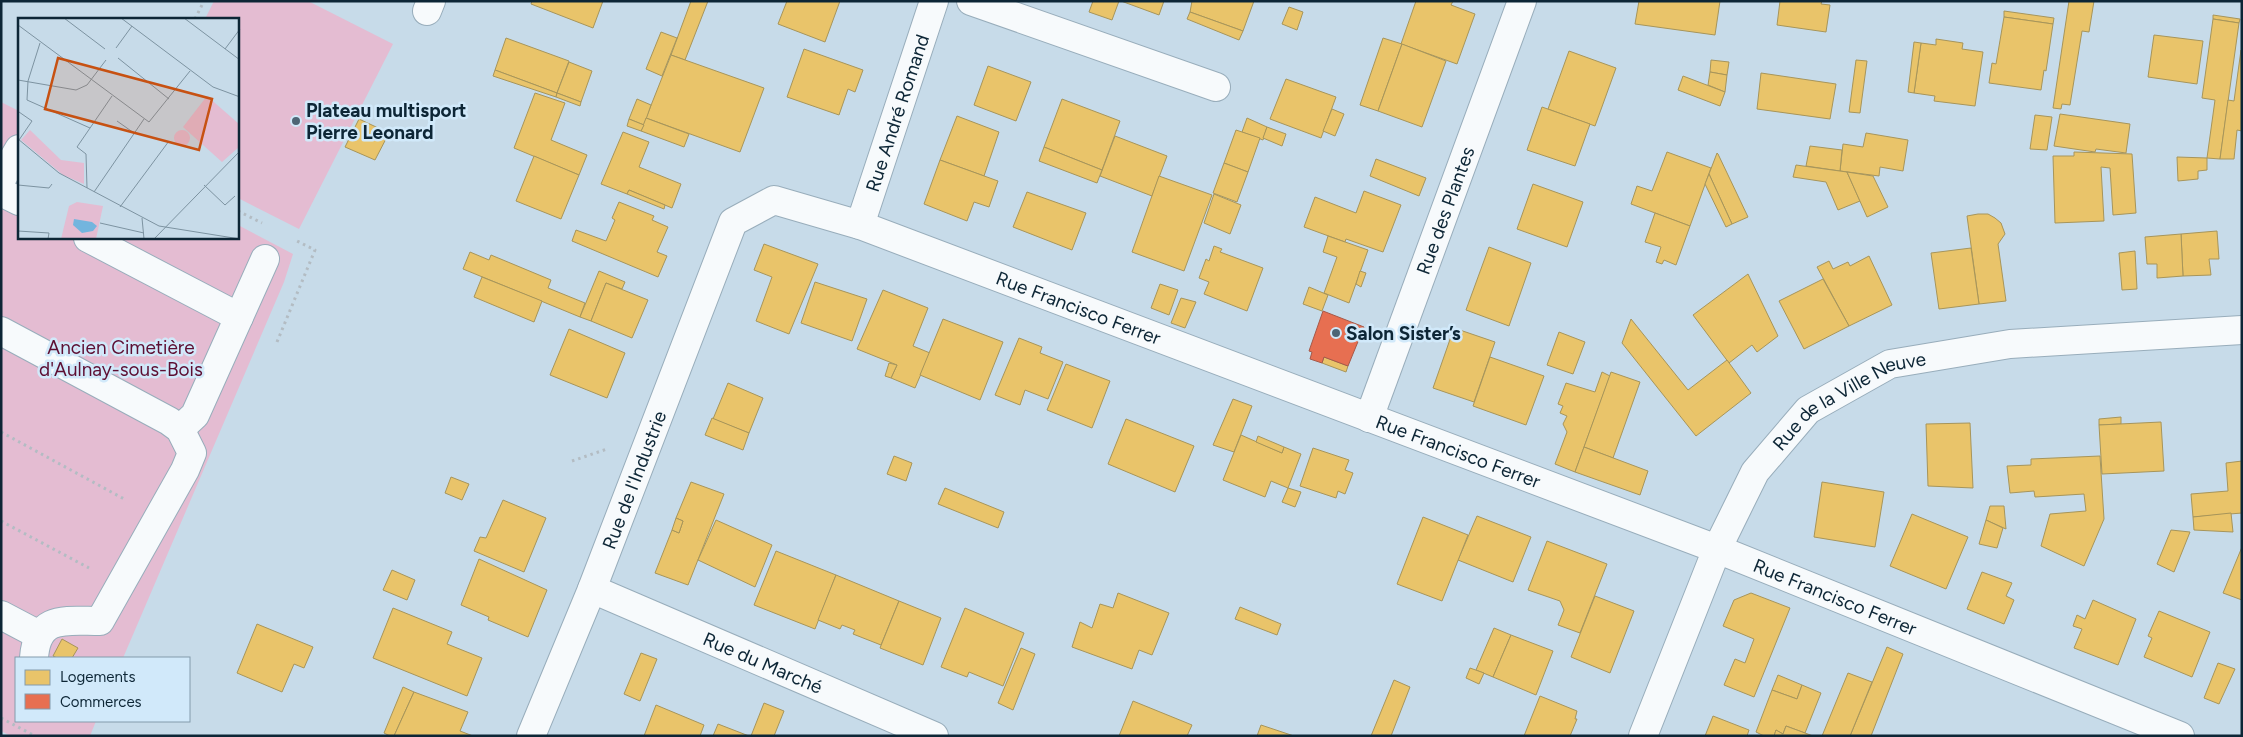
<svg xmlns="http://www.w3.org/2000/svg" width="2243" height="737" viewBox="0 0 2243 737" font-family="Figtree,sans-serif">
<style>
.green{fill:#e4bcd2}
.homes{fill:#e9c46a;stroke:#a7955a}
.shops{fill:#e76f51;stroke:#a65949}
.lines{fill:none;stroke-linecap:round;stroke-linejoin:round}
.minor-casing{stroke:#98adbb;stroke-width:30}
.path{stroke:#b3bcc3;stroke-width:3;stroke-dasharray:2.5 4;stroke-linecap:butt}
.minor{stroke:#f7fafc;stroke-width:28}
.poi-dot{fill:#4e6575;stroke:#d1e9fa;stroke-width:2}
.labels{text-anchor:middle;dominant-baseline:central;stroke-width:5;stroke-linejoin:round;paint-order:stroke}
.poi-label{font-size:19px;font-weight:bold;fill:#0d2636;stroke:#d1e9fa;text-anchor:start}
.street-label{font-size:19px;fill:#0d2636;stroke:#d1e9fa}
.park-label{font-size:19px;fill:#5d0e32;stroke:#d1e9fa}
.inset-road{fill:none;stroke:#7d93a1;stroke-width:1}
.view{fill:#c75112;fill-opacity:0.15;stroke:#c75112;stroke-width:2.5}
.inset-edge{fill:none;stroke:#0d2636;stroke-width:2.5}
</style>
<rect width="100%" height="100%" fill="#c7dbe9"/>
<g class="green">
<path d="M214 1H308L393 44 299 229 238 198V19H205Z"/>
<path d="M1 102 19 111V238H238V225L293 254 284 282 123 658H16V721H96L90 736H11L1 731Z"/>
</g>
<g class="homes">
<path d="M532 1H603L593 28 531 4Z"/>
<path d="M691 1H708L685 60 671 55Z"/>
<path d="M787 1H840L825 42 778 24Z"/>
<path d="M1093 1H1119L1112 20 1089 12Z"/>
<path d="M1121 1H1164L1159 15Z"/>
<path d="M1192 1H1254L1243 31 1190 12Z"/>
<path d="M1416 1H1453L1451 5 1475 14 1457 64 1401 44Z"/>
<path d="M1639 1H1720L1715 35 1635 24Z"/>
<path d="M1780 1H1822L1821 4 1830 5 1826 32 1777 25Z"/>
<path d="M2069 1H2094L2089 32 2082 31 2070 105 2062 104 2061 109 2053 108Z"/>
<path d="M1289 7 1303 12 1297 30 1282 24Z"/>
<path d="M2004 11 2054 18 2053 24 2004 17Z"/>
<path d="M1190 12 1243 31 1239 40 1187 19Z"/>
<path d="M2213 15 2240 19 2239 23 2213 19Z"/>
<path d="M2004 17 2053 24 2046 71 2044 70 2041 90 1989 83 1992 63 1996 64Z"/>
<path d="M2213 19 2239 23 2220 159 2207 158 2215 100 2202 98Z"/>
<path d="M661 32 677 38 662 76 646 69Z"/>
<path d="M2154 35 2203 41 2197 84 2148 77Z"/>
<path d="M506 38 569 61 557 93 495 70Z"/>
<path d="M1383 38 1402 44 1378 111 1360 105Z"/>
<path d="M1936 39 1963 43 1962 49 1983 52 1975 106 1934 101 1935 96 1914 93 1921 43 1936 45Z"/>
<path d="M1914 42 1921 43 1914 93 1908 92Z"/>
<path d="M1402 44 1446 61 1422 127 1378 111Z"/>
<path d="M804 49 863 70 855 92 848 89 839 115 787 97Z"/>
<path d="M2241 50 2242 131 2237 130 2234 159H2220L2228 100 2234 101Z"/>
<path d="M1569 51 1616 68 1595 126 1548 109Z"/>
<path d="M671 55 764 88 740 152 646 118Z"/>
<path d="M1711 60 1729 62 1727 75 1710 72Z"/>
<path d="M1856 60 1867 61 1860 113 1849 112Z"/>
<path d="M569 62 592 71 581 102 557 93Z"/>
<path d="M988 66 1031 82 1016 121 974 105Z"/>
<path d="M495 70 557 93 556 97 493 76Z"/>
<path d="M1710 72 1727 75 1725 92 1708 85Z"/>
<path d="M1761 73 1836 84 1830 119 1757 109Z"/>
<path d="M1683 76 1725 92 1720 106 1678 90Z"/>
<path d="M1286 79 1336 97 1321 138 1270 119Z"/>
<path d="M535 93 565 103 551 140 587 155 579 175 514 148Z"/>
<path d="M557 93 581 102 580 106 556 97Z"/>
<path d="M637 99 651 105 644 125 629 119Z"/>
<path d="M1062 99 1120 121 1102 170 1044 147Z"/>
<path d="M1542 107 1590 124 1575 166 1527 150Z"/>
<path d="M1332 109 1344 114 1335 136 1323 131Z"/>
<path d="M2060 114 2130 124 2126 153 2096 149 2095 152 2054 146Z"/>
<path d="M2035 115 2052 117 2047 150 2030 149Z"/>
<path d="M957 116 999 132 984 176 940 160Z"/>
<path d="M646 118 689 134 684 147 641 131Z"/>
<path d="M1247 118 1267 127 1263 140 1242 132Z"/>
<path d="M359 119 389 133 375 160 345 147Z"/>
<path d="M629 119 644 125 641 131 627 126Z"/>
<path d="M1267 127 1286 134 1282 146 1263 138Z"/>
<path d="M1236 130 1260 138 1248 172 1224 163Z"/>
<path d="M623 132 649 142 639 167 681 184 672 208 629 190 627 194 601 184Z"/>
<path d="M1866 133 1908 140 1903 171 1880 167 1879 176 1840 171 1843 144 1863 147Z"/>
<path d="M1115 136 1167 156 1152 196 1100 176Z"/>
<path d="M1810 146 1842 150 1840 171 1806 166Z"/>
<path d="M1044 147 1102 170 1097 183 1039 161Z"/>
<path d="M1667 152 1711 168 1690 226 1631 204 1637 186 1652 191Z"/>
<path d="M2074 152 2132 154 2136 213 2113 215 2110 168 2101 167 2104 221 2055 223 2053 156H2074Z"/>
<path d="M1717 153 1718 154 1748 217 1732 224 1709 174Z"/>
<path d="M534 156 579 175 561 219 516 201Z"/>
<path d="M2177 157 2207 158V170L2198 171V179L2178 181Z"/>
<path d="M1376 159 1426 178 1419 196 1370 176Z"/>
<path d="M940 160 998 181 989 207 974 202 967 221 924 204Z"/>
<path d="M1224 163 1248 172 1237 202 1213 193Z"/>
<path d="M1796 165 1847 172 1860 201 1838 210 1826 182 1793 177Z"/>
<path d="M1847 172 1873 176 1888 207 1867 217Z"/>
<path d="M1709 174 1732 224 1726 227 1705 184Z"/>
<path d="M1159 176 1212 195 1184 271 1132 252Z"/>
<path d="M1533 184 1583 202 1567 247 1517 229Z"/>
<path d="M629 190 665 205 664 209 627 194Z"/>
<path d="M1364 191 1401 205 1383 252 1346 239 1345 242 1304 227 1315 197 1356 213Z"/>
<path d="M1027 192 1086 213 1072 250 1013 227Z"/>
<path d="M1214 194 1241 205 1230 234 1204 223Z"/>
<path d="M619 202 654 216 652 220 668 227 657 252 667 256 658 277 572 241 576 230 606 241 615 220 612 218Z"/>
<path d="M1655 213 1690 226 1676 265 1664 260 1662 264 1656 262 1661 247 1645 242Z"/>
<path d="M1978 214H1988L1995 218 2001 223 2005 234 1998 244 2006 301 1979 304 1967 216Z"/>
<path d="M2217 231 2219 259H2209L2211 275 2183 276 2181 234Z"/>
<path d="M2181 234 2183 276 2157 278V264H2147L2145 237Z"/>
<path d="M1328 236 1368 250 1349 303 1324 293 1337 257 1323 252Z"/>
<path d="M764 244 818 264 789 334 756 321 772 277 754 270Z"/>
<path d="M1214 246 1222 249 1220 252 1263 268 1247 311 1204 294 1209 282 1199 278 1206 259 1209 261Z"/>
<path d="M1489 247 1531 263 1509 326 1466 310Z"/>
<path d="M1971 248 1979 304 1939 309 1931 253Z"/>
<path d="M2135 251 2137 289 2122 290 2119 253Z"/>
<path d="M470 252 489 260 491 255 551 280 548 288 585 303 580 317 463 269Z"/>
<path d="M1869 256 1892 305 1849 326 1817 267 1829 261 1833 269 1848 262 1850 266Z"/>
<path d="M599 271 625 282 622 289 606 283 591 321 580 317Z"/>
<path d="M1360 271 1366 273 1361 287 1356 284Z"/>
<path d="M1748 274 1778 336 1757 352 1752 345 1729 363 1693 315Z"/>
<path d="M482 277 542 301 534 322 474 297Z"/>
<path d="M1823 279 1849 326 1804 349 1779 301Z"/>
<path d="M815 282 867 299 852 341 801 323Z"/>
<path d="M606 283 648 300 632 338 591 321Z"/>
<path d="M1160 284 1178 290 1169 315 1151 308Z"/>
<path d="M1309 287 1328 295 1322 311 1303 304Z"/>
<path d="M883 290 928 308 913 346 930 353 915 388 891 378 897 365 857 349Z"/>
<path d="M1181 298 1196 302 1185 328 1171 323Z"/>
<path d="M943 319 1003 342 980 400 920 375Z"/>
<path d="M1631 319 1688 390 1727 360 1751 393 1696 436 1622 343Z"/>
<path d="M1454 328 1495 342 1474 402 1433 388Z"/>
<path d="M569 329 625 353 607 398 550 375Z"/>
<path d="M1559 332 1585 342 1573 374 1547 365Z"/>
<path d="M1019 338 1042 347 1040 353 1063 362 1048 399 1025 390 1020 405 995 395Z"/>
<path d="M1324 357 1348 366 1346 372 1322 363Z"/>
<path d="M1490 357 1544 376 1526 425 1473 406Z"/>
<path d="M889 363 897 365 891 378 885 376Z"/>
<path d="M1066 364 1110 381 1092 428 1047 410Z"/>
<path d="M1602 372 1610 376 1575 472 1555 464 1567 432 1563 424 1567 416 1560 413 1563 406 1558 404 1566 383 1595 392Z"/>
<path d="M1611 372 1640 382 1613 458 1584 447Z"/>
<path d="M728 383 763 398 749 433 713 419Z"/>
<path d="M1233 399 1252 406 1234 452 1213 445Z"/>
<path d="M2121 417V424L2099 425V419Z"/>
<path d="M712 418 749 433 743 450 705 435Z"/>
<path d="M1126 419 1194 446 1175 492 1108 464Z"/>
<path d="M2161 422 2164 471 2102 474 2099 425Z"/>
<path d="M1970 423 1973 488 1928 486 1926 424Z"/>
<path d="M1241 435 1282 453 1284 447 1301 454 1288 488 1271 481 1265 497 1223 480Z"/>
<path d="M1258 436 1284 447 1282 453 1256 442Z"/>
<path d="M1584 447 1648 471 1640 495 1575 472Z"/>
<path d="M1313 448 1349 460 1345 470 1353 473 1345 494 1338 491 1336 498 1300 486Z"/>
<path d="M894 456 912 463 906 481 887 474Z"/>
<path d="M2100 456 2104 519 2084 566 2041 546 2050 514 2086 511 2084 494 2035 497 2034 491 2010 493 2007 466 2031 465V459Z"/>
<path d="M2242 461V513L2193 517 2191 494 2228 491 2226 463Z"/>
<path d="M451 477 469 484 462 500 445 493Z"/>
<path d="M691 482 724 494 688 585 655 573 672 530 679 533 683 521 676 518Z"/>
<path d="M1822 482 1884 492 1875 547 1814 537Z"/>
<path d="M945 488 1004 512 998 528 938 504Z"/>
<path d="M1288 488 1301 492 1295 507 1282 502Z"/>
<path d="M503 500 546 518 524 572 474 551 480 537 486 538Z"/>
<path d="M1990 506H2004L2006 529 1986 520Z"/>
<path d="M2231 513 2233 532 2194 530 2193 517Z"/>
<path d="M1912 514 1968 537 1946 589 1890 566Z"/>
<path d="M1477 516 1531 537 1513 582 1458 560Z"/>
<path d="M1423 517 1468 535 1442 601 1397 584Z"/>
<path d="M676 518 683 521 679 533 672 530Z"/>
<path d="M716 520 772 545 755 587 698 560Z"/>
<path d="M1986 520 2003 528 1997 548 1979 544Z"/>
<path d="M2171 530 2190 532 2174 572 2157 564Z"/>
<path d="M1547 541 1607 564 1580 633 1558 625 1564 610 1560 601 1528 590Z"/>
<path d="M2242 547V600L2223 593Z"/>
<path d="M776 551 836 575 815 629 754 605Z"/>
<path d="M479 559 547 590 528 637 488 620 489 617 461 605Z"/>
<path d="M392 570 415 580 407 600 383 590Z"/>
<path d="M1982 572 2012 583 2006 596 2014 600 2004 624 1967 609Z"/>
<path d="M836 575 899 601 881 645 853 634 855 630 842 625 840 629 818 620Z"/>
<path d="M1118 593 1169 613 1152 655 1139 650 1132 669 1072 647 1080 622 1092 628 1100 604 1113 608Z"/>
<path d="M1751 593 1790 608 1754 697 1724 685 1735 659 1745 663 1754 639 1723 626 1734 600Z"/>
<path d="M1595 596 1634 611 1610 673 1571 657Z"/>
<path d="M2093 600 2136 619 2118 665 2074 648 2082 629 2073 626 2077 615 2085 619Z"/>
<path d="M899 601 941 618 923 665 880 648Z"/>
<path d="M1240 607 1281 624 1277 635 1235 619Z"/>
<path d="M393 608 452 632 447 644 482 658 467 696 373 658Z"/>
<path d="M965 608 1024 633 1003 686 969 672 967 677 941 667Z"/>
<path d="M2159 611 2210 632 2192 677 2144 657 2152 638 2148 636Z"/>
<path d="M257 624 313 647 304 668 294 664 282 692 237 673Z"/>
<path d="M1494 628 1511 635 1493 677 1476 670Z"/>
<path d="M1511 635 1553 651 1536 695 1493 677Z"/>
<path d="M62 639 78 648 72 658H57L53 656Z"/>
<path d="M1887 647 1903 654 1871 736H1850Z"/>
<path d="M1021 648 1035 654 1013 710 998 703Z"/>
<path d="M641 653 657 659 640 701 624 694Z"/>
<path d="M2218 663 2235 669 2219 704 2204 698Z"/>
<path d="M1470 668 1484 673 1479 684 1466 678Z"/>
<path d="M1848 673 1872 682 1850 736H1822Z"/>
<path d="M1778 675 1802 685 1797 699 1772 690Z"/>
<path d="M1394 680 1410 687 1391 736H1371Z"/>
<path d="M1802 685 1821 693 1805 733 1786 726 1783 734 1776 730 1774 736H1764L1756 732 1772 690 1797 699Z"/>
<path d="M403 687 414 692 394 736H390L384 733Z"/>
<path d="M414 692 468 712 460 731 473 736H394Z"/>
<path d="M1540 696 1577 711 1575 719H1577L1570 736H1524Z"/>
<path d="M1133 701 1192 725 1187 736H1119Z"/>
<path d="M764 703 784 711 774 736H751Z"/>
<path d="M656 705 704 725 700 736H644Z"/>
<path d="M1713 716 1749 730 1747 736H1705Z"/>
<path d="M718 724 749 736H713Z"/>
<path d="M1261 725 1294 736H1257Z"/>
<path d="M1786 726 1805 733 1813 736H1774L1776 730 1783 734Z"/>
</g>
<path class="shops" d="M1323 311 1364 327 1348 366 1324 357 1322 363 1310 359 1312 352 1309 351Z"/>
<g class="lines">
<g class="minor-casing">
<g id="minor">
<path d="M971 1 1216 87"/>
<path d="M427 11 431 1"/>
<path d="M1 180 19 149"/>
<path d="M1 192 19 201"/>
<path id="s1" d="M860 225 934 1"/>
<path d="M88 238 239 317"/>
<path d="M1 331 169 421 180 429 192 453 185 470 100 621C66 621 37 614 34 658"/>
<path id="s2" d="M1369 418 1522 1"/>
<path d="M180 429 195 415 265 259"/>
<path id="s3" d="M592 589 934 736"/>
<path d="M1 615 39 635"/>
<path id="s4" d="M531 736 592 589 733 222 774 200 860 225 1717 549 2180 736"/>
<path id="s5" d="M1643 736 1717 549 1755 472 1808 410 1890 364 2010 344 2242 330"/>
</g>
</g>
<g class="path">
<path d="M195 19 204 1"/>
<path d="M238 211 262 223"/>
<path d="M277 342 315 250 297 241"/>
<path d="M1 432 126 500"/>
<path d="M572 461 607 449"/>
<path d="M1 521 89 568"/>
<path d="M1 718 35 736"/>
</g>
<use href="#minor" class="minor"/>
</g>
<g class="poi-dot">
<circle cx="296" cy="121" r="5"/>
<circle cx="1336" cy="333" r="5"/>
</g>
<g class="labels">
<g class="poi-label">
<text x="306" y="110">Plateau multisport<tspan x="306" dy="22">Pierre Leonard</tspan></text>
<text x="1346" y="333">Salon Sister’s</text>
</g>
<g class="street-label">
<text stroke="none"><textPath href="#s1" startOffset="118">Rue André Romand</textPath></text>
<text stroke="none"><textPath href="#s2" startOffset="221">Rue des Plantes</textPath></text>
<text stroke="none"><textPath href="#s4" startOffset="922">Rue Francisco Ferrer</textPath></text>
<text stroke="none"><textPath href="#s5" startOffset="409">Rue de la Ville Neuve</textPath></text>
<text stroke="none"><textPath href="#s4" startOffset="1328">Rue Francisco Ferrer</textPath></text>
<text stroke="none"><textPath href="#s4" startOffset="276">Rue de l'Industrie</textPath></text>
<text stroke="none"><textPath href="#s4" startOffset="1732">Rue Francisco Ferrer</textPath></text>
<text stroke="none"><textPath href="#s3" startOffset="186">Rue du Marché</textPath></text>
</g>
<g class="park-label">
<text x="121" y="347">Ancien Cimetière<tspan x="121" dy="22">d'Aulnay-sous-Bois</tspan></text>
</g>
</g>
<g transform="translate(18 18)">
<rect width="221" height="221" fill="#c7dbe9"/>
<path d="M189 78 221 106V129L204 144 165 109ZM12 112 43 142 66 145V166L45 157 3 122ZM156 120a8 8 0 1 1 16 0a8 8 0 1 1-16 0ZM59 184 85 188 78 221H43L51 188Z" fill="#e4bcd2"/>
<path d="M56 201 74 204 79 208 75 213 64 215 55 207Z" fill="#73b5de"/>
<path class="inset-road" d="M46 0 87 31M103 0 195 69 222 79M166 0 222 42M0 7 131 104 172 53M22 25 10 63 9 82 72 110M98 30 114 8M207 31 222 11M100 40 151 81M0 62 58 72 69 67 88 42M99 103 116 115M0 121 41 155 141 208 222 221M1 122 14 103 1 94M0 167 31 170 34 166M186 167 207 187 217 178M69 170 68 136 59 129 94 78M76 174 126 101M102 189 151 123M124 200 126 221M82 205 126 215M0 213 31 215 30 221M136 221 222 133"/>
<path class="view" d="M40 40 194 81 181 132 27 91Z"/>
<rect width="221" height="221" class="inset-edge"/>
</g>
<rect width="2243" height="737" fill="none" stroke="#0d2636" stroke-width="5"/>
<rect x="15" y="657" width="175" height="65" fill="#d1e9fa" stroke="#839bac"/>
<rect x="25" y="670" width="25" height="15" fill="#e9c46a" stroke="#839bac"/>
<text x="60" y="682" font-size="15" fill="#0d2636">Logements</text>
<rect x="25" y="694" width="25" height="15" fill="#e76f51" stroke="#839bac"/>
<text x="60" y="707" font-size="15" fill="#0d2636">Commerces</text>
</svg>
